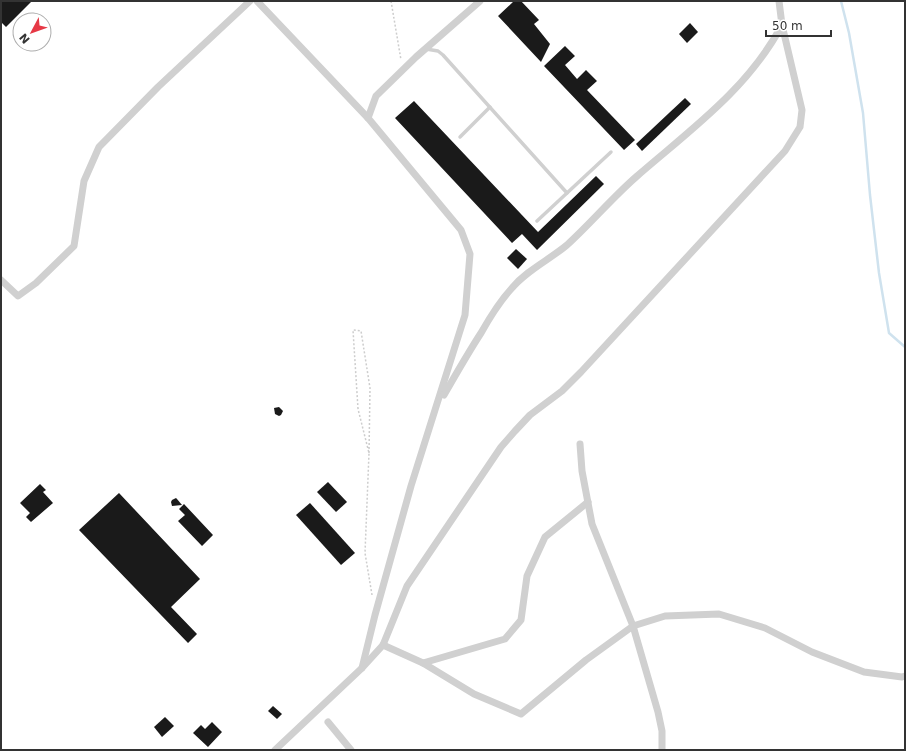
<svg xmlns="http://www.w3.org/2000/svg" width="906" height="751" viewBox="0 0 906 751" font-family="'DejaVu Sans',sans-serif">
<style>
.lines{fill:none;stroke-linecap:round;stroke-linejoin:round}
.stream{stroke:#cfe2ee;stroke-width:2.5}
.building{fill:#1a1a1a}
.path{stroke:#cdcdcd;stroke-width:1.5;stroke-dasharray:2 2;stroke-linecap:butt}
.lane{stroke:#d0d0d0;stroke-width:3.5}
.street{stroke:#d0d0d0;stroke-width:7}
</style>
<rect width="100%" height="100%" fill="#fff"/>
<g class="lines">
<path class="stream" d="M841 1 849 33 863 113 870 195 879 273 889 333 905 347"/>
</g>
<g class="building">
<path d="M1 1H32L6 27 1 22Z"/>
<path d="M514 1H521L539 20 534 24 550 44 541 62 498 16Z"/>
<path d="M690 23 698 32 687 43 679 34Z"/>
<path d="M565 46 575 56 565 65 577 79 586 70 597 81 587 90 635 140 624 150 544 66Z"/>
<path d="M685 98 691 104 642 151 636 144Z"/>
<path d="M414 101 538 232 596 176 604 184 537 250 522 234 512 243 395 118Z"/>
<path d="M516 249 527 259 518 269 507 258Z"/>
<path d="M279 407 283 411 281 415 279 416 275 414 274 408Z"/>
<path d="M328 482 347 502 336 512 317 492Z"/>
<path d="M40 484 46 490 43 492 53 503 31 522 26 517 30 513 20 503Z"/>
<path d="M119 493 200 579 171 607 197 634 188 643 79 530Z"/>
<path d="M176 498 177 499 182 505 172 506 171 502 172 500Z"/>
<path d="M310 503 355 553 341 565 296 515Z"/>
<path d="M184 504 213 535 202 546 178 521 185 515 179 509Z"/>
<path d="M273 706 282 714 277 719 268 711Z"/>
<path d="M165 717 174 726 162 737 154 727Z"/>
<path d="M212 722 222 732 208 747 193 733 201 725 205 729Z"/>
</g>
<g class="lines">
<g class="path">
<path d="M391 1 401 60"/>
<path d="M369 453 370 388 361 331 353 330 358 409 369 453 365 553 372 595"/>
</g>
<g class="lane">
<path d="M426 49 438 51 443 55 567 193 537 221"/>
<path d="M460 137 490 107"/>
<path d="M567 193 611 152"/>
</g>
<g class="street">
<path d="M257 1 368 118 461 230 470 254 465 315 411 486 375 615 362 668"/>
<path d="M368 118 376 96 416 57 480 1"/>
<path d="M1 280 18 296 36 283 74 246 84 181 99 147 158 87 250 1"/>
<path d="M444 395C456 374 468 353 481 333 490 317 500 301 512 288 527 270 549 260 567 245 591 223 612 198 636 177 690 130 747 90 782 25"/>
<path d="M580 444 582 471 592 524 633 626 658 712 662 731V750"/>
<path d="M383 645 423 663 474 694 521 714 586 660 633 626 665 616 719 614 765 628 812 652 864 672 902 677 905 676"/>
<path d="M423 663 505 639 521 620 527 576 545 537 588 502"/>
<path d="M328 722 351 750"/>
<path d="M275 750 362 668 383 645 407 586 501 447 515 431 530 415 562 391 581 372 785 151 800 127 802 110 782 25 779 1"/>
</g>
</g>
<rect width="906" height="751" fill="none" stroke="#333333" stroke-width="4"/>
<g transform="translate(32 32) rotate(229)"><circle r="19" fill="#ffffff" stroke="#adadad"/>
<path d="M0-3L7 15L0 10L-7 15Z" fill="#e63946"/>
<text y="-6" font-size="11" font-weight="bold" text-anchor="middle" fill="#333333">N</text>
</g>
<path d="M766 30v6h65v-6" fill="none" stroke="#333333" stroke-width="2"/>
<text x="772" y="30" font-size="12" fill="#333333" stroke="#ffffff" stroke-width="3" paint-order="stroke">50 m</text>
</svg>
